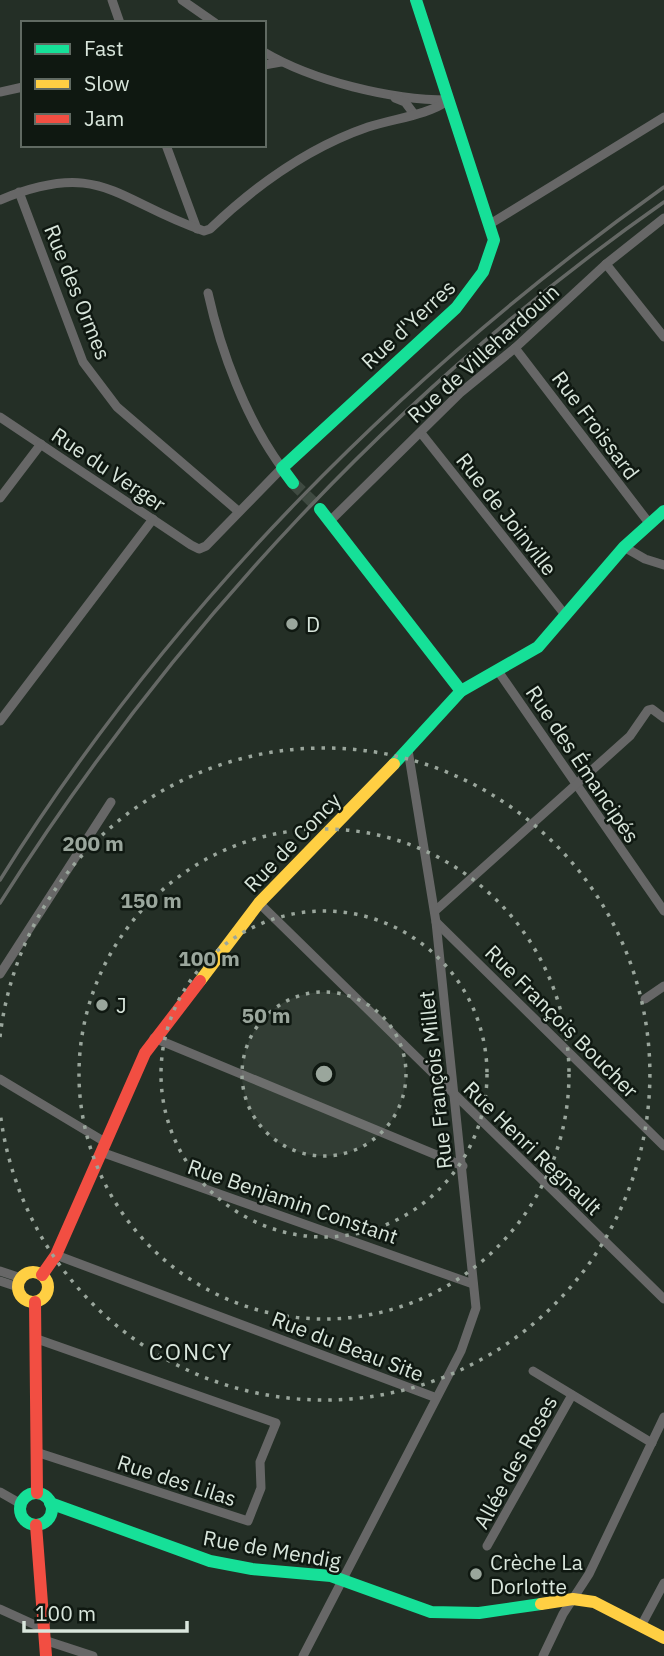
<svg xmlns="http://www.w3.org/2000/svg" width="664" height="1656" viewBox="0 0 664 1656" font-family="'IBM Plex Sans',sans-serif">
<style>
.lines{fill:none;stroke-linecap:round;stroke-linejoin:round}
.secondary-tunnel{stroke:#3f4a41;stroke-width:12;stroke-dasharray:12 6;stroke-linecap:butt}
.street{stroke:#676767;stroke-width:9}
.fast{stroke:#16e098;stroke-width:12}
.slow{stroke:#ffcf43;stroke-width:12}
.jam{stroke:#f24e42;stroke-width:12}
.rail{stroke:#656865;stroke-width:3.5}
.ring{fill:none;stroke:#9aa69c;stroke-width:3.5;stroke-dasharray:3.5 7}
.poi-dot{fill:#9aa69c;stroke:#0f1811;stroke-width:2.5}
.labels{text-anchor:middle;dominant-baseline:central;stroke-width:5;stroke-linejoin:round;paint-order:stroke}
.street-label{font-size:21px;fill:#d9e6dc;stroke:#0f1811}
.poi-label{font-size:21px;fill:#d9e6dc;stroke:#0f1811;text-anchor:start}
.neighbourhood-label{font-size:23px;letter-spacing:2px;fill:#d9e6dc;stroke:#0f1811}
.centre{fill:#9aa69c;stroke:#0f1811;stroke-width:3.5}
.ring-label{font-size:21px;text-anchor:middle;font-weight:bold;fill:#9aa69c;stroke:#0f1811;stroke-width:5;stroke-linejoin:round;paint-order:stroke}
</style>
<rect width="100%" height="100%" fill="#242f26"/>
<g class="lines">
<path class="secondary-tunnel" d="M293 483 320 509"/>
<g class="street">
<path d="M112 0 120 23"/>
<path d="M182 0 215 23"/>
<path d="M264 52C313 81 391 100 448 100"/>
<path d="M264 65 281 62"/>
<path d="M0 92 23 87"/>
<path d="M395 98 405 102 414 114"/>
<path d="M166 145 197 229"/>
<path d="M19 192 83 362 117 407 238 511"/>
<path d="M0 200C101 158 116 201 204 231L210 229C256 185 307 148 368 127 395 118 426 116 449 100"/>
<path d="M490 224 664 117"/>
<path d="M606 264 664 337"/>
<path d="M515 348 649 523"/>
<path d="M0 417 191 545 199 549 206 546 282 468C246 419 221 352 208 293"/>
<path d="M421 433 566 616"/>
<path d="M0 498 41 444"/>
<path d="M331 520 460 393 515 348 606 264 664 218"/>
<path d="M624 547 645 559 664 565"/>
<path d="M498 671 664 911"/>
<path d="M0 721 153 519"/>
<path d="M259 903 664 1299"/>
<path d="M435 911 630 736 648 710 652 709 664 718"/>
<path d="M436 922 664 1146"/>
<path d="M0 974 111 802"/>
<path d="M645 999 664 986"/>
<path d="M154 1038 463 1166"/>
<path d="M0 1079 105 1142"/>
<path d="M101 1152 473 1284"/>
<path d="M56 1255 434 1397"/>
<path d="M0 1271 21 1278"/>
<path d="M0 1281 18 1287"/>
<path d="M533 1371 652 1443"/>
<path d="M36 1452 248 1521 261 1488 260 1462 276 1423 37 1339"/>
<path d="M0 1492 21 1504"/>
<path d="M487 1546 572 1395"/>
<path d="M0 1609 44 1629"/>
<path d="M641 1626 664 1583"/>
<path d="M44 1640 93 1656"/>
<path d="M303 1656 461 1351 476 1308 436 922 408 750"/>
<path d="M543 1656 563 1614 589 1574 664 1417"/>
</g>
<g class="fast">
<path d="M293 483 282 468 456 308 483 272 494 240 416 0"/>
<path d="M320 509 461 691"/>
<path d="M394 764 461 691 538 647 624 547 664 511"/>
<circle cx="36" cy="1509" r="16"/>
<path d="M50 1503 210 1561 252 1569 331 1576 431 1612 479 1613 541 1604"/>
</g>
<g class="slow">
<path d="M200 981 259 903 394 764"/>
<circle cx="33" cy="1287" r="15"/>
<path d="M541 1604 573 1599 594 1602 664 1638"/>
</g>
<g class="jam">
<path d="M42 1275 56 1255 145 1053 200 981"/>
<path d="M35 1302 37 1493"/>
<path d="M36 1525 46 1656"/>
</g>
<g class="rail">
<path d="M0 880C171 606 402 374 664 187"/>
<path d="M0 903C174 629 397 389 664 202"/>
</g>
</g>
<circle cx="324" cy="1074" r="82" fill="#9aa69c" fill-opacity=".12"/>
<g class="ring">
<circle cx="324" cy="1074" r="82"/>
<circle cx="324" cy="1074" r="163"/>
<circle cx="324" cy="1074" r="245"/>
<path d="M0 1037A326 326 0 1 1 0 1111"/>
</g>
<g class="poi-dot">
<circle cx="292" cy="624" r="7"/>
<circle cx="102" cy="1005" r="7"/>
<circle cx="476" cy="1574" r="7"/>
</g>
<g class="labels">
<g class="street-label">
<text transform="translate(78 292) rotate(68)">Rue des Ormes</text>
<text transform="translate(408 324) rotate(-43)">Rue d'Yerres</text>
<text transform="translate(483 353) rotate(-42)">Rue de Villehardouin</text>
<text transform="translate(596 425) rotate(53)">Rue Froissard</text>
<text transform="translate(109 469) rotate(34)">Rue du Verger</text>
<text transform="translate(507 514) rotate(52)">Rue de Joinville</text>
<text transform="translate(583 764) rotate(56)">Rue des Émancipés</text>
<text transform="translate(292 842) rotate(-46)">Rue de Concy</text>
<text transform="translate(562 1021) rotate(45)">Rue François Boucher</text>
<text transform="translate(435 1080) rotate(-96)">Rue François Millet</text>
<text transform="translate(533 1148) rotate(44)">Rue Henri Regnault</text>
<text transform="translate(293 1201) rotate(19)">Rue Benjamin Constant</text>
<text transform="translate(348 1346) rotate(21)">Rue du Beau Site</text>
<text transform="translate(515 1462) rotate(-61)">Allée des Roses</text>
<text transform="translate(177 1480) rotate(18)">Rue des Lilas</text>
<text transform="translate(272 1549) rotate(10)">Rue de Mendig</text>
</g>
<g class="poi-label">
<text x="306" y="624">D</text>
<text x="116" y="1005">J</text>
<text x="490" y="1562">Crèche La<tspan x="490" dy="24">Dorlotte</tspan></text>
</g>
<g class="neighbourhood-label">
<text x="191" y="1351">CONCY</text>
</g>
</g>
<circle cx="324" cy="1074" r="10" class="centre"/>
<g class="ring-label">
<text x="93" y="851">200 m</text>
<text x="151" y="908">150 m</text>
<text x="209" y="966">100 m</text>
<text x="266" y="1023">50 m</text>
</g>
<rect x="21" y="21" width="245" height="126" fill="#0f1811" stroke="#606a62" stroke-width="2"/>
<rect x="35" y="44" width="35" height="10" fill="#16e098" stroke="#606a62" stroke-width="2"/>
<text x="84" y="56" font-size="21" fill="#d9e6dc">Fast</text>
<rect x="35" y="79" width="35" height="10" fill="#ffcf43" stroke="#606a62" stroke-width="2"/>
<text x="84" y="91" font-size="21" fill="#d9e6dc">Slow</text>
<rect x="35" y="114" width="35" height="10" fill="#f24e42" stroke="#606a62" stroke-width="2"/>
<text x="84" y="126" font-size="21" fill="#d9e6dc">Jam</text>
<path d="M24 1621v10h163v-10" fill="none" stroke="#d9e6dc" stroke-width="3.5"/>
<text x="35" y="1621" font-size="21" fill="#d9e6dc" stroke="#0f1811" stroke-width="5" paint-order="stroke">100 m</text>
</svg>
